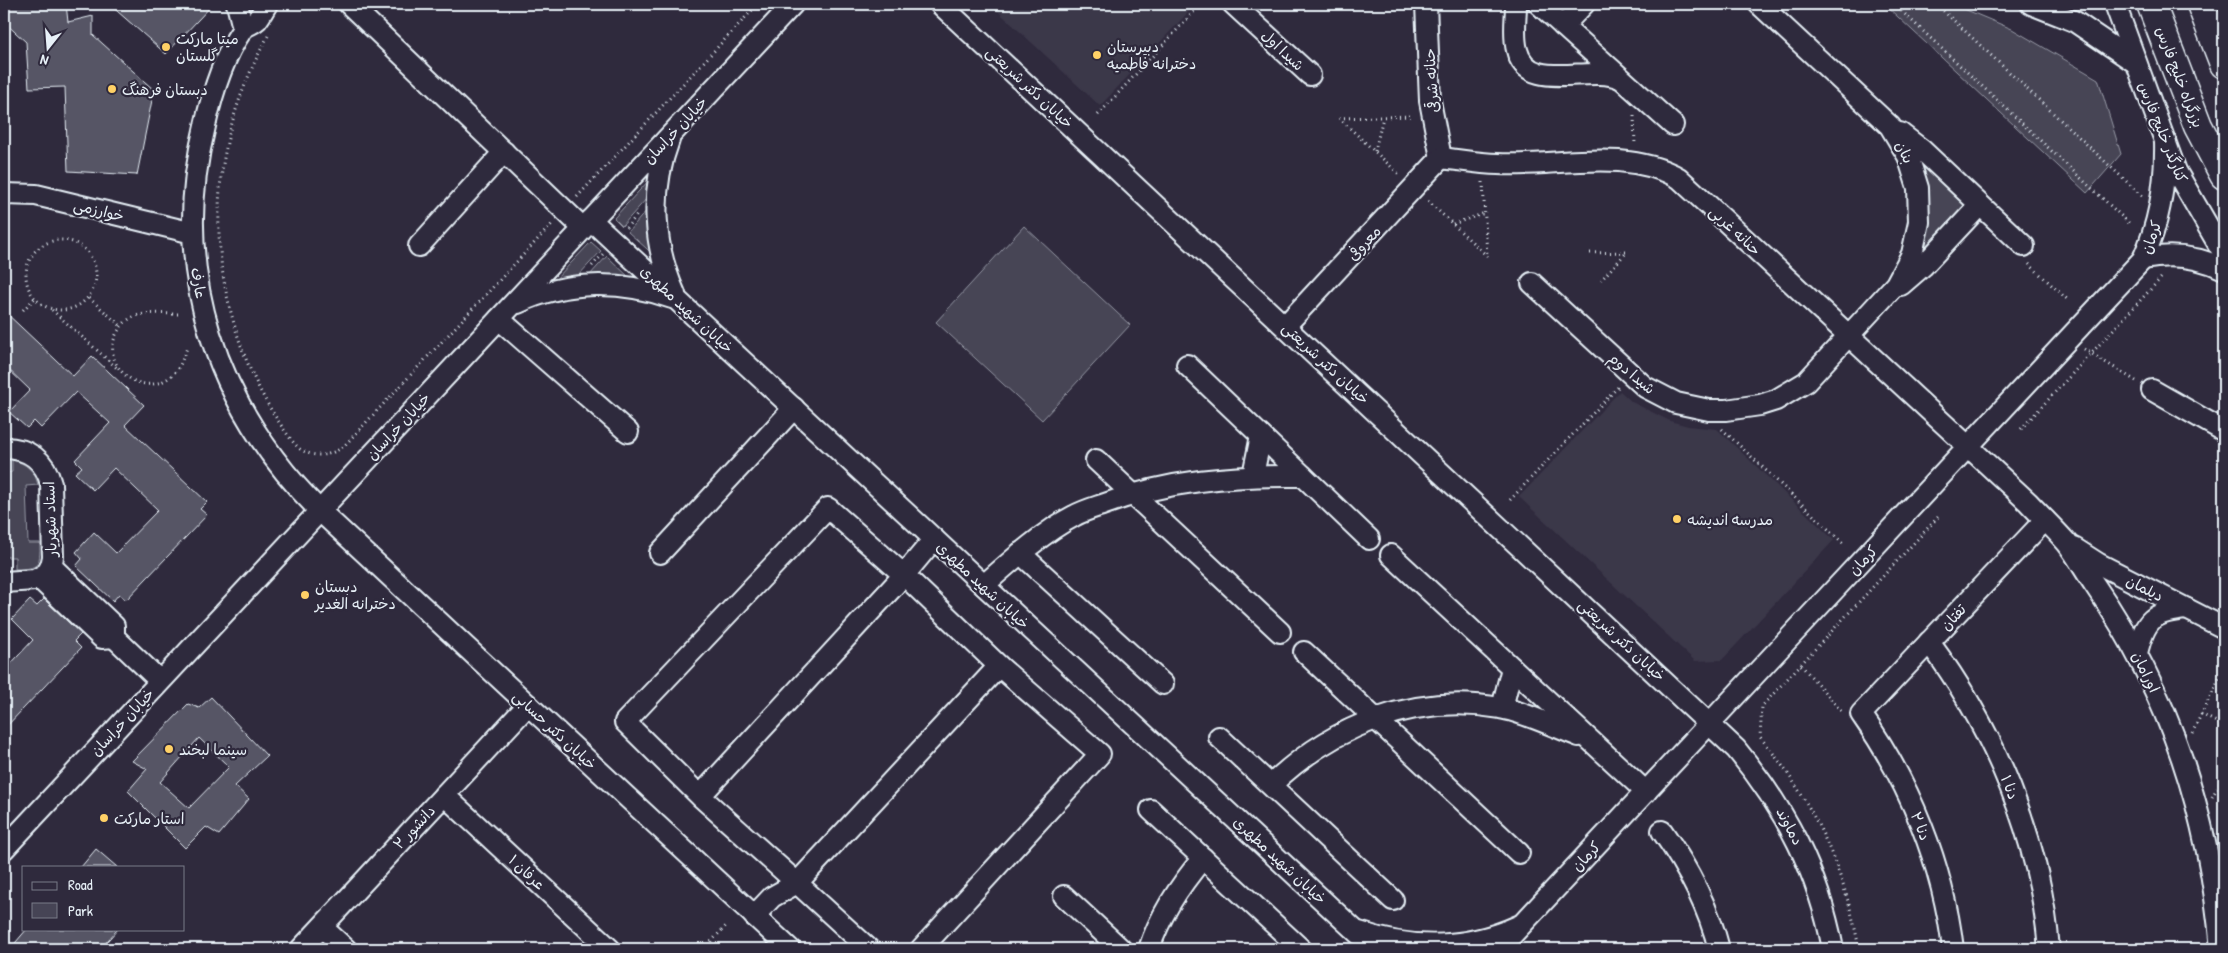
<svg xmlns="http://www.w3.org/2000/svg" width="2228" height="953" viewBox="0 0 2228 953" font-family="'Patrick Hand','Playpen Sans Arabic',sans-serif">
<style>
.built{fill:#3b3749}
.green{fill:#464455;stroke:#979aa6}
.building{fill:#575565;stroke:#e8f1f8;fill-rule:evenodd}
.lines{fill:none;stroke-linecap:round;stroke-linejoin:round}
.minor-casing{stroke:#e8f1f8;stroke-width:24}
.highway-casing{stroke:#e8f1f8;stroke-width:31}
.path{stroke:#e8f1f8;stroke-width:3;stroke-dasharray:1 4;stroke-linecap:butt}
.minor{stroke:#2f2a3d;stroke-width:20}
.highway{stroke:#2f2a3d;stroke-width:28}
.poi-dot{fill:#ffd166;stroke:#2f2a3d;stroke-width:2}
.labels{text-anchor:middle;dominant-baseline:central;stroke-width:4.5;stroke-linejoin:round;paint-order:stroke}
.poi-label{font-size:15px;fill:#e8f1f8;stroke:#2f2a3d;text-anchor:start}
.street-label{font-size:15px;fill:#e8f1f8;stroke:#2f2a3d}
</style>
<rect width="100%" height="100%" fill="#2f2a3d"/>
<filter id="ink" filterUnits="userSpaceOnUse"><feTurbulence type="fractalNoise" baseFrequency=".02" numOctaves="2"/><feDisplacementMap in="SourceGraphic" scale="10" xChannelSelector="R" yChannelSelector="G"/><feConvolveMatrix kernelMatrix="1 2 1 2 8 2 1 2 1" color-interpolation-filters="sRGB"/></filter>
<g filter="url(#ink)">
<g class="built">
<path d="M990 4H1196L1100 106Z"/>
<path d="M1620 391 1632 402 1670 421 1688 426 1717 429 1834 540 1722 660 1695 661 1519 497Z"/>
</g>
<g class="green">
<path d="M1884 4H1952L2012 29 2098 79 2121 154 2087 193Z"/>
<path d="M1918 154 1973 205 1920 258C1931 222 1931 189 1918 154Z"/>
<path d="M651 178 648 197 622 226 614 218Z"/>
<path d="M647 210 656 257 628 232Z"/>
<path d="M1024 226 1130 325 1042 420 936 322Z"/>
<path d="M591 242 601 251 577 277 553 282Z"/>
<path d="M607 256 633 281 589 276Z"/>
<path d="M12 460C26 463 35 471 38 485L26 486 28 543H40C40 566 39 569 15 569V557H4V473L12 472Z"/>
</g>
<g class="building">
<path d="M4 4H66L68 22 93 16V35L154 90 137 175 68 171 65 87 29 88 26 42 4 22Z"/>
<path d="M109 4H213L166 54Z"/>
<path d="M4 311 73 376 92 356 144 405 125 425 207 502 200 509 207 515 126 600 119 594 113 601 76 566 82 559 76 552 94 532 116 553 158 510 114 468 93 490 75 473 82 467 75 460 110 423 76 392 41 428 34 421 27 428 9 412 30 390 4 365Z"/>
<path d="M44 599 81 634 74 641 81 648 4 729V671L33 640 12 619 30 600 37 606Z"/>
<path d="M211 697 267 756 235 786 249 799 219 835 206 827 185 848 128 791 147 769 132 761 188 704 199 708ZM199 738 229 767 189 808 160 782Z"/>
<path d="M96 849 117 867H81Z"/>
<path d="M27 929H118L100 949H10Z"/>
</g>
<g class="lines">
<g class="minor-casing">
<g id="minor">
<path d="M237 4 243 28"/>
<path d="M267 4C264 9 261 15 257 20 253 24 245 25 242 30 223 58 212 94 205 126 169 271 216 407 320 511L790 949"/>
<path d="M349 4 583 228"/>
<path d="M940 4 1736 749C1786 810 1818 871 1833 949"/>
<path d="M1233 4 1310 75"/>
<path d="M1426 4 1430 101 1441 158"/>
<path d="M1516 4C1516 18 1513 36 1517 50 1527 94 1589 64 1620 78"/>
<path d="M1539 4 1673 125"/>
<path d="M2031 4 2074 21 2136 63"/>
<path d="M2115 4 2176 171 2224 254"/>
<path d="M1563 26 1584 4"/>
<path d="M1900 133 1922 150 2024 246"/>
<path d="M669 140C650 191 653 245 675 294"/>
<path d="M1441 158C1460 160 1479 164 1498 164 1558 167 1624 147 1679 178L2028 502C2041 516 2055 529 2067 543 2077 556 2085 571 2094 584 2171 696 2209 815 2221 949"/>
<path d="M4 194 36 195 193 233"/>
<path d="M591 220 1375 949"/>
<path d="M419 246 504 152"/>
<path d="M2143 259C2172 253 2198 256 2224 269"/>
<path d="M1532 283 1645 387 1676 403 1709 410H1726L1760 405 1776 400 1806 382 1896 284 1912 254 1919 222 1918 188 1908 156 1890 126 1759 4"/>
<path d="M1901 285 1923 266 1980 205"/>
<path d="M518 303C567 280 621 280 672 298"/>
<path d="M499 319 628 432"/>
<path d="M1285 326 1441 158"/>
<path d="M1187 365 1369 539"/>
<path d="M2152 390 2224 431"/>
<path d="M4 448C29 448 45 460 51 484L53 557 51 566 47 573 35 580 4 582"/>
<path d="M1096 460 1280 632"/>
<path d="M1253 475 1261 436"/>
<path d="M2074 548 2099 564 2224 628"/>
<path d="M660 553 794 408"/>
<path d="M1020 553 1163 684"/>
<path d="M1391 555 1646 792"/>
<path d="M40 579 102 638 114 637V626L51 566"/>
<path d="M984 585C1010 562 1043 532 1074 516 1083 511 1093 508 1102 505 1167 480 1235 475 1303 476"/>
<path d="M114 637 160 681"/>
<path d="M1929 642C1995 731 2040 838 2049 949"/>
<path d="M1304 652 1519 853"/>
<path d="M2137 653C2145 620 2152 612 2187 609"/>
<path d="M1502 708 1512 668"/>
<path d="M1219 737 1393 900"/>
<path d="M1271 785C1332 726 1414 693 1500 708 1522 711 1557 728 1579 736"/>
<path d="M444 795 610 949"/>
<path d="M700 796 904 575 828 508 625 722 700 796 797 883 772 897 754 916"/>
<path d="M1151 810 1301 949"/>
<path d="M1662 831C1688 868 1708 905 1719 949"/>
<path d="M4 849 793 4"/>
<path d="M1064 896 1121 949"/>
<path d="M322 927 346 949"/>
<path d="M1359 932C1412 950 1467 949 1518 926"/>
<path d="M301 949 528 705"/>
<path d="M869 949 797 883 999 666"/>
<path d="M921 949 1100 754 999 666 904 575 934 539"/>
<path d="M1149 949C1160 915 1180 885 1203 858"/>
<path d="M1499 949 2143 259C2160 221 2166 183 2165 141"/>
<path d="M1953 949C1943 865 1910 783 1861 714L2045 520"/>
</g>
</g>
<g class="highway-casing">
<g id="highway">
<path d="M2151 4 2198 126 2224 175"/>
<path d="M2201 4 2224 64"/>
</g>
</g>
<g class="path">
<path d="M1894 4 2131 225"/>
<path d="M1936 4 2142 196"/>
<path d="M268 36C239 89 220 148 219 210 218 241 221 273 229 304 239 348 257 391 283 428 288 435 293 443 300 449 315 459 332 456 345 445L553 223"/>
<path d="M1098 115 1201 4"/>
<path d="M1634 116 1635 145"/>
<path d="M1339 118 1400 175"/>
<path d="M1339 118 1414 116"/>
<path d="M1375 151 1383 117"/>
<path d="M1483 182 1487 256"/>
<path d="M577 197 758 4"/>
<path d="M1428 201 1487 256"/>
<path d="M1453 224 1485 213"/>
<path d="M626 228 638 214"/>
<circle cx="61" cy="275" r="35"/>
<path d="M1590 253 1627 252 1601 280"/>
<path d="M2029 264 2069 301"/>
<path d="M592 266 603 254"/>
<path d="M89 298 121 326"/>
<path d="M23 310 35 298"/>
<path d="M52 310 118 369"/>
<path d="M178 314C165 314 151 312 139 315 130 317 123 323 118 331 96 367 147 404 175 372 181 366 183 357 187 348"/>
<path d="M2084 349 2136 381"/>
<path d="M1722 429 1843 543"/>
<path d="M2021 429 2162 277"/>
<path d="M1510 500 1618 387"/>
<path d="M1801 665 1842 712"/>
<path d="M2201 714 2224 726"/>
<path d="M2192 733 2224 669"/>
<path d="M2212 797 2224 776"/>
<path d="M704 949 726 926"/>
<path d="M1859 949C1845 869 1812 799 1760 737L1762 706 1940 515"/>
</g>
<use href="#minor" class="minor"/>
<use href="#highway" class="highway"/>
</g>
</g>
<g class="poi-dot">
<circle cx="166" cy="47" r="5"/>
<circle cx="1097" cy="55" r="5"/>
<circle cx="112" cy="89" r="5"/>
<circle cx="1677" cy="519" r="5"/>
<circle cx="305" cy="595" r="5"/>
<circle cx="169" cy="749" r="5"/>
<circle cx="104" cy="818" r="5"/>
</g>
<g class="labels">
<g class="poi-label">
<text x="176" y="38">میتا مارکت<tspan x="176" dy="17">گلستان</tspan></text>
<text x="1107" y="46">دبیرستان<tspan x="1107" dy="17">دخترانه فاطمیه</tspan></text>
<text x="122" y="89">دبستان فرهنگ</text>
<text x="1687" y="519">مدرسه اندیشه</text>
<text x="315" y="586">دبستان<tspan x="315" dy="17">دخترانه الغدیر</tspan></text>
<text x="179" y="749">سینما لبخند</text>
<text x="114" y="818">استار مارکت</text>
</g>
<g class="street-label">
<text transform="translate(1283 50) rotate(43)">شیدا اول</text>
<text transform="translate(2180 77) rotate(69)">بزرگراه خلیج فارس</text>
<text transform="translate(1431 81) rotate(-94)">حنانه شرقی</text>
<text transform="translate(1030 87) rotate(43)">خیابان دکتر شریعتی</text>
<text transform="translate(675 130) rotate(-47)">خیابان خراسان</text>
<text transform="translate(2163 132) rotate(68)">کنارگذر خلیج فارس</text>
<text transform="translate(1905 152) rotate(64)">بنان</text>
<text transform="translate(99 210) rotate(14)">خوارزمی</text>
<text transform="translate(1735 230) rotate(43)">حنانه غربی</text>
<text transform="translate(2151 237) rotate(-71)">کرمان</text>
<text transform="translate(1364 243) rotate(-47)">معروفی</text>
<text transform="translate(199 283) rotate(81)">عارف</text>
<text transform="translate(687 309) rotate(43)">خیابان شهید مطهری</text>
<text transform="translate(1326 363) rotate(43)">خیابان دکتر شریعتی</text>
<text transform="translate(1632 373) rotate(40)">شیدا دوم</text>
<text transform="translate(398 426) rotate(-47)">خیابان خراسان</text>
<text transform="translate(50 519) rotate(-92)">استاد شهریار</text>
<text transform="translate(1863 560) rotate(-47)">کرمان</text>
<text transform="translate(983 585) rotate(43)">خیابان شهید مطهری</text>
<text transform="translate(2145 588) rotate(27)">دیلمان</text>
<text transform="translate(1953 617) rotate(-47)">تفتان</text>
<text transform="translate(1622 640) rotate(43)">خیابان دکتر شریعتی</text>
<text transform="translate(2146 672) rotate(64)">اورامان</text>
<text transform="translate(122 722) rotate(-47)">خیابان خراسان</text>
<text transform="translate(555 730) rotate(43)">خیابان دکتر حسابی</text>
<text transform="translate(2010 787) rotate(69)">دنا ۱</text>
<text transform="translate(1790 826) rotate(62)">دماوند</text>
<text transform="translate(1921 826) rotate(69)">دنا ۲</text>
<text transform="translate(414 827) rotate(-47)">دانشور ۲</text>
<text transform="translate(1586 856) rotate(-47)">کرمان</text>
<text transform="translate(1280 860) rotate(43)">خیابان شهید مطهری</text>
<text transform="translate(527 872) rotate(43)">عرفان ۱</text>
</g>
</g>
<rect width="2228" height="953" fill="none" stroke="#2f2a3d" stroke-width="20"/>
<rect x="10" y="10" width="2208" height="933" fill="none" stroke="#e8f1f8" stroke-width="2" filter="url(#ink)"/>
<rect x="22" y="866" width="162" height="65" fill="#2f2a3d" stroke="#797a88"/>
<rect x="32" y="882" width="25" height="8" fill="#2f2a3d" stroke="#797a88"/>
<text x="68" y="890" font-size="15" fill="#e8f1f8">Road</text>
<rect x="32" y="903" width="25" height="15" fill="#464455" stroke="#797a88"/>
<text x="68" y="916" font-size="15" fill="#e8f1f8">Park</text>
<g transform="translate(48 48) rotate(197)" stroke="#2f2a3d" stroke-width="4" paint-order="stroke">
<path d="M0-4L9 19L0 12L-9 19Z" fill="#e8f1f8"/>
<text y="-8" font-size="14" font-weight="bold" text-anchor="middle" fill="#e8f1f8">N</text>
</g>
</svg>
